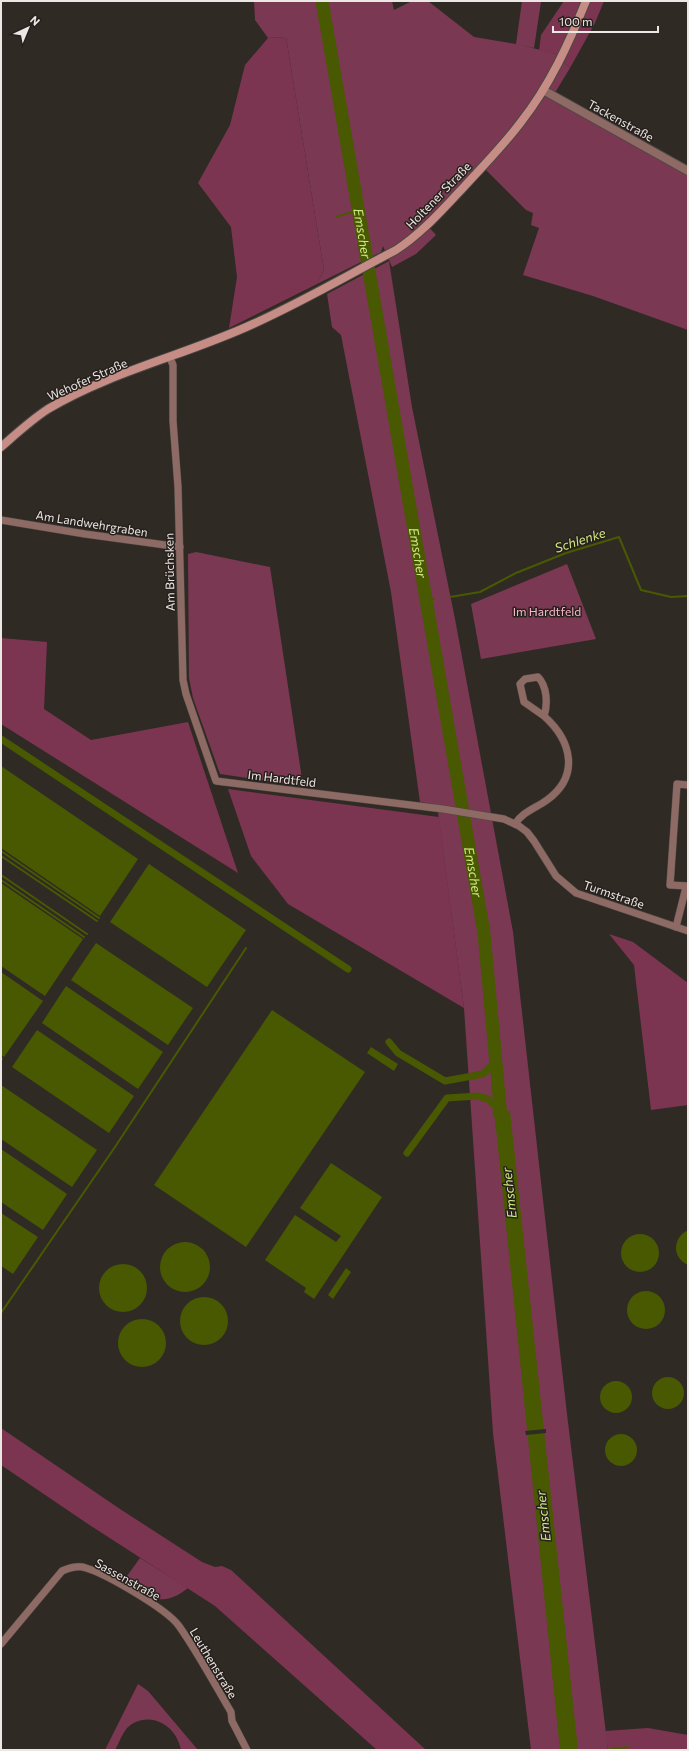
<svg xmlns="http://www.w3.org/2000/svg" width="689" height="1751" viewBox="0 0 689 1751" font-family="Commissioner,sans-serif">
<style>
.green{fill:#7b3852}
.forest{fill:#7c3551}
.water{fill:#485901}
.pier{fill:#302a25}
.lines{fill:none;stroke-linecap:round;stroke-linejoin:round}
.stream{stroke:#485901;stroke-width:2}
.canal{stroke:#485901;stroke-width:7}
.river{stroke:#485901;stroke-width:13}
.minor-casing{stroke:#4e4844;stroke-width:8}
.tertiary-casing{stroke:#4e4844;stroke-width:10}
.secondary-casing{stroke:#4e4844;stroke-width:10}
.minor{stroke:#8e6a65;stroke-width:7}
.tertiary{stroke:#8e6a65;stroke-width:8}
.secondary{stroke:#c58d85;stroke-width:8}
.labels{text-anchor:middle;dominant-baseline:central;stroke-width:3;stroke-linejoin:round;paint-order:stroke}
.street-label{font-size:12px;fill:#ebe7e4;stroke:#27201c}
.park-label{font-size:12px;fill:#fab8ce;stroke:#27201c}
.water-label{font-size:13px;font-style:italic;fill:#cee981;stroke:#27201c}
</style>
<rect width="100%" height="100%" fill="#302a25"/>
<g class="green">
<path d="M254 1H392L394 10 412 1H428L474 37 516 44 522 1 541 2 534 48 518 44 555 54 570 68 553 96 688 173V330L593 296 523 275 539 228 531 225 533 213 526 210 480 164 424 222 436 235 416 254 392 267 383 246 381 252 317 284 324 270 286 37 268 38 255 20Z"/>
<path d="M389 261 412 407 455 619 513 932 567 1414 608 1750H531L493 1433 464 1008 437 805 420 802 391 592 341 335 332 327 327 294Z"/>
<path d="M196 552 270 567 302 779 301 786 220 774 193 698 189 678 188 554Z"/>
<path d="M567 564 596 639 481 659 471 604Z"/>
<path d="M140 1558 188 1588C162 1609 146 1597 122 1583Z"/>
<path d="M138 1684 148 1691 198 1750H181C180 1745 178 1740 175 1735 165 1719 142 1713 127 1728 122 1734 119 1743 115 1750H105Z"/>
</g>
<g class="forest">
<path d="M564 1H604L595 23 570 68 555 54 539 51 541 35Z"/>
<path d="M286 37 324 270 317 284 229 328 237 277 231 227 198 183 230 125 245 65 268 38Z"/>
<path d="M1 638 47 642 44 709 91 740 188 722 238 873 1 724Z"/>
<path d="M228 789 439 817 464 1008 288 904 251 856Z"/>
<path d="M609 934 633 942 688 983V1105L651 1110 634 965Z"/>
<path d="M1 1428 120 1509 202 1562 215 1567 222 1566 231 1570 426 1750H377L215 1606 88 1524 1 1465Z"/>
<path d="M648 1728 688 1735V1750H608L605 1731Z"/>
</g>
<g class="water">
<path d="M1 766 138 859 100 916 1 848Z"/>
<path d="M149 864 246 930 207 987 110 922Z"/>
<path d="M1 883 83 939 45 996 1 966Z"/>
<path d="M96 943 193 1008 168 1045 71 980Z"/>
<path d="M1 972 43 1001 4 1057 1 1055Z"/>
<path d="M66 986 163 1052 138 1089 42 1023Z"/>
<path d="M272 1010 365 1072 246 1247 154 1185Z"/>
<path d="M37 1030 134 1096 109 1133 12 1067Z"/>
<path d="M371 1047 398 1064 394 1071 367 1053Z"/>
<path d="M1 1085 97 1150 72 1187 1 1139Z"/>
<path d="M492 1111H510L578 1750H560L495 1118Z"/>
<path d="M1 1149 67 1194 43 1230 1 1202Z"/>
<path d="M331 1163 382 1197 314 1299 304 1292 306 1288 265 1260 295 1215 336 1242 341 1236 300 1208Z"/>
<path d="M1 1213 38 1237 13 1274 1 1266Z"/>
<path d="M688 1230V1265C672 1258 672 1238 688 1230Z"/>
<circle cx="640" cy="1253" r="19"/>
<circle cx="185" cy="1267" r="25"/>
<circle cx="123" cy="1288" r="24"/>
<path d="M346 1268 351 1272 333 1299 328 1295Z"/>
<circle cx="646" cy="1310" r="19"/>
<circle cx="204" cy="1321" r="24"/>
<circle cx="142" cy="1343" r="24"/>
<circle cx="668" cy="1393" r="16"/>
<circle cx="616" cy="1397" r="16"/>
<circle cx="621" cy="1450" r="16"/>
</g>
<path class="pier" d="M546 1429V1433L526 1435 525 1431Z"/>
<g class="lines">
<g class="stream">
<path d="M336 217 358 210"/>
<path d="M450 597 480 592 516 573 566 553 619 537 641 590 671 597 688 596"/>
<path d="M427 600 434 599"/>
<path d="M1 851 99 918"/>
<path d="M1 856 97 921"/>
<path d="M1 875 87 934"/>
<path d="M1 880 84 937"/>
<path d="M1 1059H2"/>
<path d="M1 1313 115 1147 246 948"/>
<path d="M611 1749 629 1747"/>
</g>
<g class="canal">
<path d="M1 739 348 969"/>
<path d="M389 1042 398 1053 445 1081 483 1074 495 1062"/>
<path d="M407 1153 447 1098 477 1096 488 1099 500 1111"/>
</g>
<path class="river" id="s1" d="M322 1 484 933 502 1128"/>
<g class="minor-casing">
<g id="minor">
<path d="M170 358 173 365V421L178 487 183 680 186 694 216 781 443 809 504 819 519 826 527 832 534 841 556 876 576 893 688 931"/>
<path d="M1 520 85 534 180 547"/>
<path d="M688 785 677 784 670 885 688 886"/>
<path d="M515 824C522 812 536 808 547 800 580 776 572 741 544 716 548 704 547 686 538 677L525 679 520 684 524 702 544 716"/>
<path d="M676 927 686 887"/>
<path d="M1 1644 62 1571C69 1568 78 1565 86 1568 106 1574 167 1609 179 1626 198 1653 214 1683 231 1712L232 1721 247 1750"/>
</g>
</g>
<g class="tertiary-casing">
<path id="tertiary" d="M543 90 688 171"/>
</g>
<g class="secondary-casing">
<path id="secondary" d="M1 447C16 434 31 420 48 409 112 371 186 355 253 324 302 302 348 275 396 250 421 234 440 212 461 190 481 168 503 146 521 122 550 85 569 43 586 1"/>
</g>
<use href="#minor" class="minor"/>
<use href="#tertiary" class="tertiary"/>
<use href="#secondary" class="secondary"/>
</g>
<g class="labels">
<g class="street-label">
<text transform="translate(621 120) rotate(29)">Tackenstraße</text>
<text transform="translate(438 195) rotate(-46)">Holtener Straße</text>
<text transform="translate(87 379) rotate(-24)">Wehofer Straße</text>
<text transform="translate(92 523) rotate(9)">Am Landwehrgraben</text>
<text transform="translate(169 572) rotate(-91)">Am Brüchsken</text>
<text transform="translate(282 778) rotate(7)">Im Hardtfeld</text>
<text transform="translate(614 894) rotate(19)">Turmstraße</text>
<text transform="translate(128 1579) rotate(29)">Sassenstraße</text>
<text transform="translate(214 1663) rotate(59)">Leuthenstraße</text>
</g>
<g class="park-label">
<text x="547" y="611">Im Hardtfeld</text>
</g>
<g class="water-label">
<text stroke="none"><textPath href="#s1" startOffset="236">Emscher</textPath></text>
<text transform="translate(580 540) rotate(-18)">Schlenke</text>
<text stroke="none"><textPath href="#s1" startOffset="560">Emscher</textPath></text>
<text stroke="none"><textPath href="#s1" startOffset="884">Emscher</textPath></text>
<text transform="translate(509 1193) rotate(-96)">Emscher</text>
<text transform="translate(543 1516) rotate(-96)">Emscher</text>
</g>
</g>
<rect width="689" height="1751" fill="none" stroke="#ebe7e4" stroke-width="4"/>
<g transform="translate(28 28) rotate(44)" stroke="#27201c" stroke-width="3" paint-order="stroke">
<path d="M0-3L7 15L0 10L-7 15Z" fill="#ebe7e4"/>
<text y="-6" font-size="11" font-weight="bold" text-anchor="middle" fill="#ebe7e4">N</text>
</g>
<path d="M553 26v6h105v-6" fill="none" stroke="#ebe7e4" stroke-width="2"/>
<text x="559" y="26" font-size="12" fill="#ebe7e4" stroke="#27201c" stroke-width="3" paint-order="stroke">100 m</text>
</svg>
